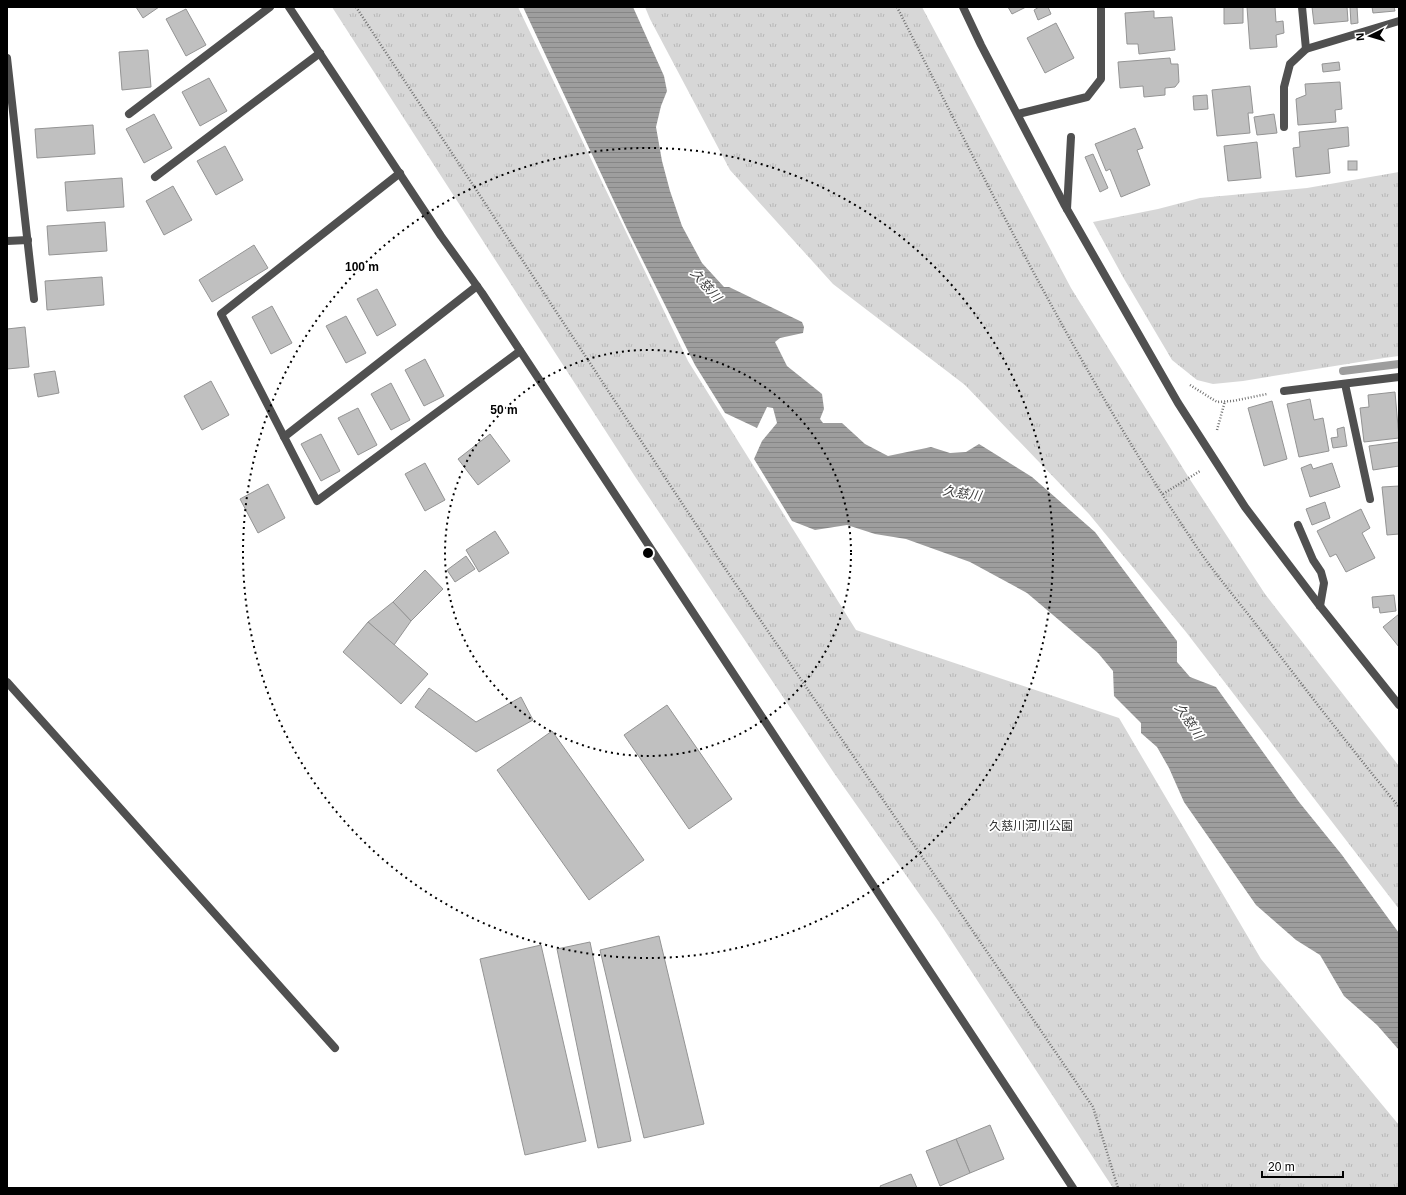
<svg xmlns="http://www.w3.org/2000/svg" width="1406" height="1195" viewBox="0 0 1406 1195" font-family="Helvetica,'Noto Sans JP',sans-serif">
<style>
.grass{fill:url(#grass-tufts)}
.water{fill:url(#water-rules)}
.lines{fill:none;stroke-linecap:round;stroke-linejoin:round}
.stream{stroke:#9e9e9e;stroke-width:8}
.building{fill:#c0c0c0;stroke:#949494}
.path{stroke:#727272;stroke-width:2.5;stroke-dasharray:1 2;stroke-linecap:butt}
.service{stroke:#505050;stroke-width:8}
.minor{stroke:#505050;stroke-width:8}
.ring{fill:none;stroke:#000;stroke-width:2;stroke-dasharray:2 4}
.labels{text-anchor:middle;dominant-baseline:central;stroke-width:3.5;stroke-linejoin:round;paint-order:stroke}
.park-label{font-size:12px;fill:#2e2e2e;stroke:#fff}
.water-label{font-size:13px;font-style:italic;fill:#3f3f3f;stroke:#fff}
.centre{fill:#000;stroke:#fff;stroke-width:2}
.ring-label{font-size:12px;text-anchor:middle;font-weight:bold;fill:#000;stroke:#fff;stroke-width:3.5;stroke-linejoin:round;paint-order:stroke}
</style>
<defs>
<pattern id="grass-tufts" width="24" height="20" patternUnits="userSpaceOnUse"><rect width="24" height="20" fill="#d7d7d7"/><path d="M3 7l-1-3M5 7V3M7 7l1-3M15 17l-1-3M17 17v-4M19 17l1-3" fill="none" stroke="#b7b7b7"/></pattern>
<pattern id="water-rules" width="6" height="5" patternUnits="userSpaceOnUse"><rect width="6" height="5" fill="#9e9e9e"/><path d="M0 2.5h6" fill="none" stroke="#868686"/></pattern>
</defs>
<rect width="100%" height="100%" fill="#fff"/>
<g class="grass">
<path d="M332 7H518L688 361 856 630 1119 718 1261 959 1399 1125V1188H1113L939 922 834 773 634 475Z"/>
<path d="M645 7H922L1071 288 1189 478 1265 594 1399 766V909L1186 632 1089 514 965 385 833 284 730 170 650 19Z"/>
<path d="M1399 172V356L1384 358 1243 381 1213 384 1197 380 1172 360 1123 277 1093 222 1158 209 1200 198 1307 188Z"/>
</g>
<path class="water" d="M523 7H633L664 76 667 91 661 106 656 127 662 161 670 191 682 226 702 263 724 287H729L802 322 804 327 803 333 780 338 775 342 787 366 822 394 824 409 820 419 823 423H842L865 444 888 456 931 447 950 453 966 452 979 444 1032 477 1095 532 1177 641V662L1190 677 1216 687 1299 802 1342 855 1399 933V1050L1377 1025 1344 996 1320 955 1296 940 1256 905 1184 802 1169 768 1157 747 1141 733V723L1114 696 1113 671 1098 653 1027 593 970 562 906 539 875 534 847 525 815 530 792 521 754 459 762 441 777 423 773 408 767 407 757 428 725 413 695 365 627 229Z"/>
<g class="lines">
<path class="stream" d="M1343 371 1399 364"/>
</g>
<g class="building">
<path d="M136 7H159L143 18Z"/>
<path d="M1008 7H1026L1012 14Z"/>
<path d="M1039 7H1048L1051 14 1038 20 1034 10Z"/>
<path d="M1224 7H1243V23L1224 24Z"/>
<path d="M1247 7H1275L1276 22 1283 21 1284 33 1276 35 1277 47 1250 49Z"/>
<path d="M1312 7H1347L1348 21 1314 24Z"/>
<path d="M1350 7H1357L1358 23 1351 24Z"/>
<path d="M1372 7H1394L1395 11 1373 13Z"/>
<path d="M186 9 206 45 186 56 166 19Z"/>
<path d="M1154 11V18L1172 17 1175 50 1139 54 1138 44H1127L1125 13Z"/>
<path d="M1056 23 1074 58 1045 73 1027 38Z"/>
<path d="M148 50 151 87 122 90 119 52Z"/>
<path d="M1170 58 1171 64H1178L1179 82 1175 87 1165 88V95L1144 97 1143 86 1120 88 1118 62Z"/>
<path d="M1339 62 1340 70 1323 72 1322 64Z"/>
<path d="M209 78 227 111 200 126 182 92Z"/>
<path d="M1340 82 1342 109 1335 110 1336 122 1298 125 1296 99 1306 95 1305 84Z"/>
<path d="M1250 86 1253 113H1248L1250 133 1217 136 1212 90Z"/>
<path d="M1207 95 1208 109 1194 110 1193 96Z"/>
<path d="M154 114 172 148 144 163 126 129Z"/>
<path d="M1274 114 1277 133 1257 135 1254 117Z"/>
<path d="M93 125 95 154 37 158 35 129Z"/>
<path d="M1348 127 1349 146 1328 149 1330 173 1296 177 1293 148 1300 147 1299 132Z"/>
<path d="M1135 128 1143 148 1137 150 1150 185 1121 197 1110 169 1106 171 1095 144Z"/>
<path d="M1257 142 1261 178 1228 181 1224 146Z"/>
<path d="M225 146 243 180 216 195 197 161Z"/>
<path d="M1093 154 1108 188 1100 192 1085 157Z"/>
<rect x="1348" y="161" width="9" height="9"/>
<path d="M122 178 124 207 67 211 65 182Z"/>
<path d="M173 186 192 220 164 235 146 201Z"/>
<path d="M105 222 107 251 49 255 47 226Z"/>
<path d="M254 245 268 268 212 302 199 280Z"/>
<path d="M102 277 104 305 47 310 45 281Z"/>
<path d="M377 289 396 325 377 336 357 299Z"/>
<path d="M272 306 292 343 271 354 252 317Z"/>
<path d="M346 316 366 353 346 363 326 326Z"/>
<path d="M25 327 29 367 7 369V329Z"/>
<path d="M425 359 444 396 424 406 405 370Z"/>
<path d="M55 371 59 393 38 397 34 374Z"/>
<path d="M211 381 229 415 202 430 184 396Z"/>
<path d="M391 383 410 420 391 430 371 394Z"/>
<path d="M1395 392 1399 438 1364 442 1360 408 1369 407 1368 395Z"/>
<path d="M1310 399 1314 420 1323 418 1329 451 1299 457 1287 404Z"/>
<path d="M1272 401 1287 459 1264 466 1248 408Z"/>
<path d="M358 408 377 445 358 455 338 418Z"/>
<path d="M1344 427 1347 446 1333 448 1331 438 1338 437 1337 429Z"/>
<path d="M321 434 340 471 321 481 301 444Z"/>
<path d="M490 434 510 461 478 485 458 459Z"/>
<path d="M1399 442V466L1373 470 1369 446Z"/>
<path d="M425 463 445 500 425 511 405 474Z"/>
<path d="M1332 463 1340 487 1310 497 1301 468 1311 464 1313 469Z"/>
<path d="M268 484 285 518 258 533 240 499Z"/>
<path d="M1399 486V534L1387 535 1382 487Z"/>
<path d="M1325 502 1330 518 1312 525 1306 509Z"/>
<path d="M1361 509 1370 528 1362 533 1375 558 1346 572 1336 554 1330 557 1317 531Z"/>
<path d="M495 531 509 553 479 572 466 550Z"/>
<path d="M466 556 475 569 455 582 447 570Z"/>
<path d="M425 570 443 589 411 621 393 602Z"/>
<path d="M1394 595 1396 611 1380 613 1379 607 1373 608 1372 597Z"/>
<path d="M393 602 411 621 394 645 368 622Z"/>
<path d="M1399 614V647L1383 627Z"/>
<path d="M368 622 428 674 401 704 343 652Z"/>
<path d="M429 688 476 722 521 697 533 720 476 752 415 707Z"/>
<path d="M667 705 732 799 689 829 624 735Z"/>
<path d="M552 731 644 860 589 900 497 770Z"/>
<path d="M659 936 704 1124 644 1138 600 950Z"/>
<path d="M590 942 631 1141 598 1148 557 949Z"/>
<path d="M541 945 586 1141 525 1155 480 959Z"/>
<path d="M990 1125 1004 1159 970 1173 956 1139Z"/>
<path d="M956 1139 970 1173 940 1186 926 1151Z"/>
<path d="M911 1174 917 1188H881L880 1186Z"/>
</g>
<g class="lines">
<g class="path">
<path d="M356 7 720 561 1093 1107 1118 1188"/>
<path d="M897 7C989 188 1079 371 1192 540 1211 569 1234 596 1255 623 1302 685 1350 747 1399 807"/>
<path d="M1190 385 1217 402 1233 401 1267 394"/>
<path d="M1217 430 1225 401"/>
<path d="M1163 494 1200 471"/>
</g>
<g class="service">
<path d="M1018 114 1087 97 1101 79V7"/>
<path d="M1067 209 1071 137"/>
<path d="M1298 525 1313 560 1321 572 1324 583 1320 606"/>
<path d="M7 682 335 1048"/>
</g>
<g class="minor">
<path d="M289 7 441 236 482 293 1073 1188"/>
<path d="M963 7 981 45 1064 204 1178 403 1245 507 1320 606 1399 705"/>
<path d="M1302 7 1306 49"/>
<path d="M7 58 34 299"/>
<path d="M129 114 270 7"/>
<path d="M1284 127V87L1290 64 1306 49 1399 21"/>
<path d="M400 173 221 314 317 501 520 351"/>
<path d="M155 177 320 53"/>
<path d="M7 241 28 240"/>
<path d="M1345 384 1370 499"/>
<path d="M1284 391 1399 377"/>
<path d="M284 437 477 286"/>
</g>
</g>
<g class="ring">
<circle cx="648" cy="553" r="203"/>
<circle cx="648" cy="553" r="405"/>
</g>
<g class="labels">
<g class="park-label">
<text x="1031" y="826">久慈川河川公園</text>
</g>
<g class="water-label">
<text transform="translate(706 285) rotate(49)">久慈川</text>
<text transform="translate(962 493) rotate(9)">久慈川</text>
<text transform="translate(1189 721) rotate(56)">久慈川</text>
</g>
</g>
<circle cx="648" cy="553" r="6" class="centre"/>
<g class="ring-label">
<text x="362" y="271">100 m</text>
<text x="504" y="414">50 m</text>
</g>
<rect width="1406" height="1195" fill="none" stroke="#000000" stroke-width="16"/>
<g transform="translate(1370 36) rotate(265)" stroke="#ffffff" stroke-width="3" paint-order="stroke">
<path d="M0-3L7 15L0 10L-7 15Z" fill="#000000"/>
<text y="-6" font-size="11" font-weight="bold" text-anchor="middle" fill="#000000">N</text>
</g>
<path d="M1262 1171v6h81v-6" fill="none" stroke="#000000" stroke-width="2"/>
<text x="1268" y="1171" font-size="12" fill="#000000" stroke="#ffffff" stroke-width="3" paint-order="stroke">20 m</text>
</svg>
